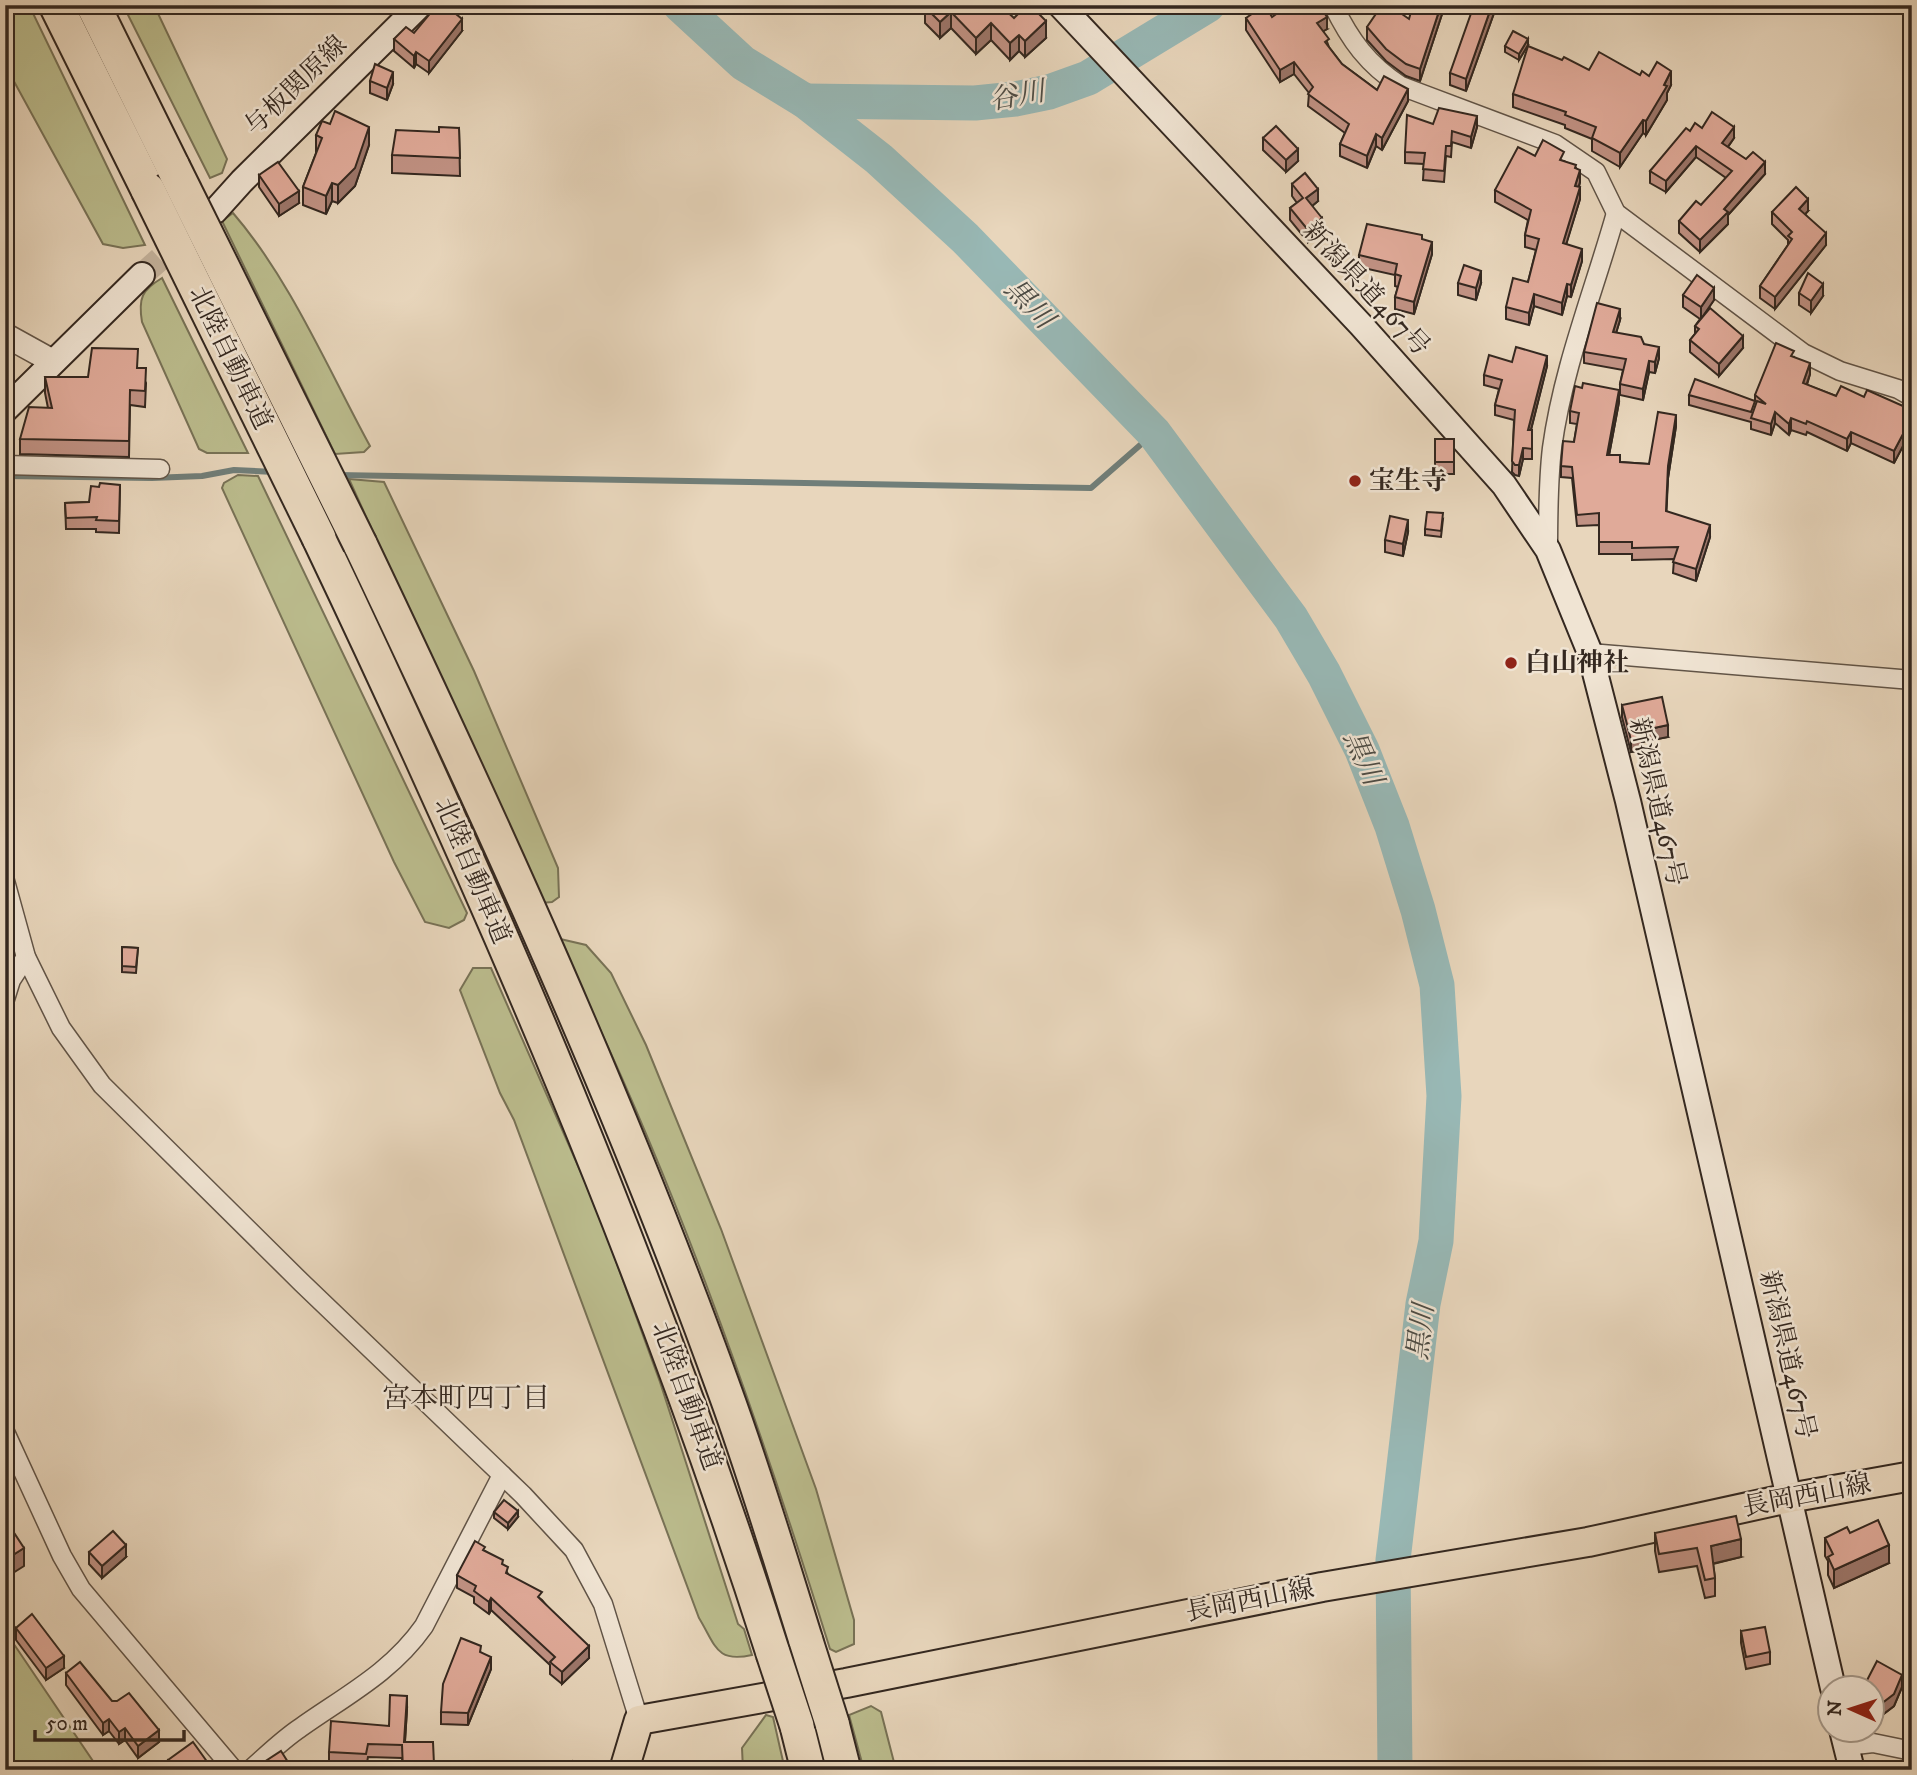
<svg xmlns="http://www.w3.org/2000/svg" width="1917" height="1775" viewBox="0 0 1917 1775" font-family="'IM FELL DW Pica','Noto Serif JP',serif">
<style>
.green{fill:#bbbc8d;stroke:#787256;stroke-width:2}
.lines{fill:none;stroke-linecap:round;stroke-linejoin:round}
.stream{stroke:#707e79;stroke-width:6}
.river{stroke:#98b8b5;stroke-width:35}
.secondary-tunnel{stroke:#c4b39d;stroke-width:24;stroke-dasharray:24 12;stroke-linecap:butt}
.minor-casing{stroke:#615447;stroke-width:21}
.tertiary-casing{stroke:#615447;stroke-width:26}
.secondary-casing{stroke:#342820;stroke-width:28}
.primary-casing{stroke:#342820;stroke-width:32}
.motorway-casing{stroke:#342820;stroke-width:37}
.minor{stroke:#f0e4d3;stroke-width:18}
.tertiary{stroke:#f0e4d3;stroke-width:23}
.secondary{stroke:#f0e4d3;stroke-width:24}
.primary{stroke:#e8d6bc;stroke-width:28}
.motorway{stroke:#e8d6bc;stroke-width:33}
.motorway-bridge-casing{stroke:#342820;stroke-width:37;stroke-linecap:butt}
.motorway-bridge{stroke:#e8d6bc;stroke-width:33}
.wall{fill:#c19284;stroke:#342820;stroke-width:2}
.shaded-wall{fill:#9d776b;stroke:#342820;stroke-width:2}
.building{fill:#e0aa99;stroke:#342820;stroke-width:2}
.poi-dot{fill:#8f2418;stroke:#f0e4d3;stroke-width:2.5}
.labels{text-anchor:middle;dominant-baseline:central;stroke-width:5;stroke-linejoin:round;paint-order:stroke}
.street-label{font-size:26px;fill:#342820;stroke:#f0e4d3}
.poi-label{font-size:26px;font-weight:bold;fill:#342820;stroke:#f0e4d3;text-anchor:start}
.water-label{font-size:28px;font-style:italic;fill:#4d4c45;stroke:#f0e4d3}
.neighbourhood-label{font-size:28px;fill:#342820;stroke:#f0e4d3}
</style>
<rect width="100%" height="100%" fill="#e8d6bc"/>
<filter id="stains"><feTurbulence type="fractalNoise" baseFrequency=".00286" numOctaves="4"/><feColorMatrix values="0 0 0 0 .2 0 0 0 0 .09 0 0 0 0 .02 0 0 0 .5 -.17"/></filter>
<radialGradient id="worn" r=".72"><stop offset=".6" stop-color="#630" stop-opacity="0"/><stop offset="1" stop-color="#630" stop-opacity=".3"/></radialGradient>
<g class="green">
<path d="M5 5H29L145 245 123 248 103 244 5 65Z"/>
<path d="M123 5H154L227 159 222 173 210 178Z"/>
<path d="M233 213C290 279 328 369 370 446L364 452 335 454 222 221Z"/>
<path d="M162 278 248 453H207L199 449 142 322C138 298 142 290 162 278Z"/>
<path d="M238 475 258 476 467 913 464 920 449 928 425 922 394 862 222 488 224 483Z"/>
<path d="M349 479 384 482 474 671 558 868 559 897 552 902 541 903Z"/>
<path d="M556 938 586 945 611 973 646 1045 721 1229 816 1489 854 1620V1644L836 1652 830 1649C754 1406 670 1165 556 938Z"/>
<path d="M473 968H491L597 1209 660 1382 738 1624 744 1629 752 1655C716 1663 716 1646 699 1618L514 1120 500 1093 460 990Z"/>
<path d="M5 1631 93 1761 106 1770H5Z"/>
<path d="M871 1706 881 1712 896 1770H864L849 1715Z"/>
<path d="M766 1715 773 1717 785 1770H743L742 1748Z"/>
</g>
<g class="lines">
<g class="stream">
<path d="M337 475 1091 488 1154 433"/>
<path d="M5 476 152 478 202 476 234 470 274 472"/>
</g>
<g class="river">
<path d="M680 5 743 63 805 101 879 159 965 238 1154 433 1291 618 1324 674 1362 750 1392 826 1418 910 1437 985 1444 1096 1436 1241 1423 1304 1393 1560 1395 1770"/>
<path d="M805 101 975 103 1015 99 1049 92 1088 78 1208 5"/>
</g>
<path class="secondary-tunnel" d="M142 275 186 236"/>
<g class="minor-casing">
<g id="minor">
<path d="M1333 5C1350 40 1368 65 1401 86L1555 144 1596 172 1616 213 1803 353 1840 371 1898 389 1912 397"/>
<path d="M5 465 160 469"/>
<path d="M1548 550C1548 516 1548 482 1552 448 1563 367 1594 291 1616 213"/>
<path d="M1590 653 1912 680"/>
<path d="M5 881 26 957 61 1028 102 1085 302 1283 523 1495 574 1550 603 1604 639 1720"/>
<path d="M5 999 11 980 26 957"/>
<path d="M5 1432 62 1556 81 1589 234 1770"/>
<path d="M1846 1746 1873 1743 1912 1751"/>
<path d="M250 1770C266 1756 282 1740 300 1728 345 1696 391 1673 424 1626L502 1475"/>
</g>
</g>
<g class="tertiary-casing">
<path id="tertiary" d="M5 335 52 361"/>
</g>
<g class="secondary-casing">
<g id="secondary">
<path d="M1060 5 1361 325 1504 485 1548 550 1590 653 1628 801 1833 1688"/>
<path d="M215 211 242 181 420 5"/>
<path d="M5 410 142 275"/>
<path d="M1842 1730 1852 1770"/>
</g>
</g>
<g class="primary-casing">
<path id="primary" d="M624 1770 639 1720 846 1683 1322 1587 1588 1542 1789 1498 1912 1476"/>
</g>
<g class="motorway-casing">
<g id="motorway">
<path d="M56 5 148 190"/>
<path d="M93 5 173 167"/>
<path d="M319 538C492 901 651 1270 773 1653"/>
<path d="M360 544C492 821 621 1103 725 1392 755 1474 780 1558 806 1641"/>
<path d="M832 1723 844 1770"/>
<path d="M797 1726 808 1770"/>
</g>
</g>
<use href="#minor" class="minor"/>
<use href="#tertiary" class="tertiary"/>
<use href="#secondary" class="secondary"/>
<use href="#primary" class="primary"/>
<use href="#motorway" class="motorway"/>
<g class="motorway-bridge-casing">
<g id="motorway-bridge">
<path d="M173 167 360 544"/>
<path d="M148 190 319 538"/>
<path d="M806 1641 832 1723"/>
<path d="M773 1653 797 1726"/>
</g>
</g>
<use href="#motorway-bridge" class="motorway-bridge"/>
</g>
<g class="wall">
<path d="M1445 5 1420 81 1406 76 1386 61 1367 40V27L1409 19Z"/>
<path d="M1494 5V13L1466 91 1450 85V73Z"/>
<path d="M925 7 1014 18 1046 38 1025 57 1019 51 1010 60 991 40 976 54 951 28 940 38 925 23Z"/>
<path d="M1272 17 1327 29 1323 31 1329 47 1342 64 1377 90 1408 101 1382 150 1376 146 1367 168 1340 156V144L1345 133 1308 106 1309 93 1294 74 1280 82 1246 30V18Z"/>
<path d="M462 31 429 73 416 64 414 68 394 51V39L414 33Z"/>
<path d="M1528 45 1519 60 1505 52V46Z"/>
<path d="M1589 70 1649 76 1671 85 1667 93V100L1646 135 1643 133 1620 167 1592 151V139L1565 128V125L1513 107V94Z"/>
<path d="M370 81 393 84 387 100 370 93Z"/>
<path d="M330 124 369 145 355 186 338 203 332 201 326 214 303 205V187L316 153V135Z"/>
<path d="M1433 124 1477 127 1471 148 1452 142 1451 157 1446 156 1444 182 1423 180 1424 164 1405 163V152Z"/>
<path d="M459 128 460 176 392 173V155L439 132Z"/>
<path d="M1702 128 1734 138 1728 147 1765 174 1728 215V224L1700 252 1679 233V221L1701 205 1726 178 1696 157 1666 192 1650 183V171L1690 131Z"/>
<path d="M1263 138 1298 161 1286 172 1263 150Z"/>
<path d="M1535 156 1564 161 1576 168 1580 182 1579 187 1580 199 1566 244 1582 261 1571 297 1567 296 1562 315 1534 306 1529 325 1506 319V307L1528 282 1536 250 1525 247V235L1528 220 1495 202V190Z"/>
<path d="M259 175 299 203 279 216 259 187Z"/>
<path d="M1292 184 1318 201 1312 206 1322 230 1308 242 1290 220V208L1297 203 1292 196Z"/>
<path d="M1808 211 1805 214 1826 245 1775 309 1760 298V286L1788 245V240L1772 224V212Z"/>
<path d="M1422 240 1432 254 1414 314 1395 309V297L1398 287 1395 286V275L1359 267V255Z"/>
<path d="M1458 283H1481L1476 300 1458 295Z"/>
<path d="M1799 293 1823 296 1811 313 1799 305Z"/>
<path d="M1683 295 1714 300 1702 317 1743 348 1719 376 1690 352V340L1695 334V326L1700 319 1683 307Z"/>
<path d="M1620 320 1616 333 1644 344 1659 358 1655 373 1649 372 1643 400 1620 395V384L1623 370 1584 363V352Z"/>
<path d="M1794 357 1810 374 1807 385 1836 396 1864 397 1912 410V429L1894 463 1851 443 1847 451 1807 432 1806 435 1791 430 1789 435 1775 423 1771 435 1751 429V422L1689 405V395L1755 401V395Z"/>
<path d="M1512 362 1547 366 1531 430H1532V459H1523L1519 476 1515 475 1512 472 1514 420 1495 415V405L1499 389 1484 385V375Z"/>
<path d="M138 368 146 383 145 407 130 405 129 457 20 454V439L48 408 45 393V377H88Z"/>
<path d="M1619 402 1609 455 1620 462 1649 464 1676 426 1668 478 1666 511 1710 537 1696 581 1673 573 1674 559 1632 560V554H1599V525L1577 526 1572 478 1561 477V466L1574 442 1577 424 1570 423V411Z"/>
<rect x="1435" y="439" width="19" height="35"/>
<path d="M120 485 119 533 96 532V529H66L65 503 89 502 99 487Z"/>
<path d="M1443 519 1441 537 1425 535V529Z"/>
<path d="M1408 532 1403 556 1385 552V540Z"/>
<path d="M1622 705 1668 737 1642 742V750L1631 752 1622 717Z"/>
<path d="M122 947 138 948 136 973 122 972Z"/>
<path d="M494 1512 518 1517 508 1529 494 1518Z"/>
<path d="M1655 1533 1741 1557 1713 1564 1715 1578V1596L1705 1598 1697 1566 1659 1572 1655 1551Z"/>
<path d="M1850 1533 1889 1563 1834 1588 1828 1575V1561L1825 1556V1538Z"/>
<path d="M485 1551 503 1565 508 1574 542 1600 589 1658 562 1684 550 1674V1665L491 1610 489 1614 474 1603V1597L457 1588V1575Z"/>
<path d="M89 1552 126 1557 102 1578 89 1564Z"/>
<path d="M16 1628 64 1668 46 1680 16 1640Z"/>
<path d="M1741 1631 1770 1652V1664L1746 1669 1741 1643Z"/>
<path d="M481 1653 491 1669 468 1725 441 1724V1712Z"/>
<path d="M66 1673 112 1701 159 1742 138 1758 125 1740 119 1744 109 1731 103 1735 66 1685Z"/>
<path d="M1902 1687 1894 1706 1877 1719 1872 1716V1688Z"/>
<path d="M407 1709 405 1742 434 1764 475 1770H403L402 1758 368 1757 366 1768 329 1765V1752L389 1726Z"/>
<path d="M168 1760 213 1770H168Z"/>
</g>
<g class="shaded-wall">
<path d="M1441 5H1445L1420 81V69Z"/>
<path d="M1492 5H1494V13L1466 91V79Z"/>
<path d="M951 12V28L940 38V22Z"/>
<path d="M1327 17V29L1317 35V23Z"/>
<path d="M462 19V31L429 73V61Z"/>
<path d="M1046 21V38L1025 57V41Z"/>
<path d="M991 23V40L976 54V38Z"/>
<path d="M1019 35V51L1010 60V43Z"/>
<path d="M1528 39V45L1519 60V54Z"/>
<path d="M416 52V64L414 68V56Z"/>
<path d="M1294 62V74L1280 82V70Z"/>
<path d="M1671 71V85L1667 93V100L1646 135V121Z"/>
<path d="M393 72V84L387 100V88Z"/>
<path d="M1408 89V101L1382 150V138Z"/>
<path d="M1477 116V127L1471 148V137Z"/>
<path d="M1643 120V133L1620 167V153Z"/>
<path d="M369 127V145L355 186 338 203V185Z"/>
<path d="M1734 127V138L1722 155V143Z"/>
<path d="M1376 134V146L1367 168V156Z"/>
<path d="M1696 146V157L1666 192V181Z"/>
<path d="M1298 149V161L1286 172V160Z"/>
<path d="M1765 162V174L1728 215V224L1700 252V240L1724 209Z"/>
<path d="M1580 170V182L1575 198V186Z"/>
<path d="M332 183V201L326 214V196Z"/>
<path d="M1580 187V199L1563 255V243Z"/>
<path d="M1318 189V201L1306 211V198Z"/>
<path d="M299 191V203L279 216V204Z"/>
<path d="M1808 199V211L1799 221V209Z"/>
<path d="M1322 218V230L1308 242V230Z"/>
<path d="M1826 233V245L1775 309V297Z"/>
<path d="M1432 242V254L1414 314V302Z"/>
<path d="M1582 249V261L1571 297V285Z"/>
<path d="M1481 271V283L1476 300V288Z"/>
<path d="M1567 284V296L1562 315V303Z"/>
<path d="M1823 284V296L1811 313V301Z"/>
<path d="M1714 288V300L1701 319V307Z"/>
<path d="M1534 294V306L1529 325V313Z"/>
<path d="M1620 309V320L1613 343V332Z"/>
<path d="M1743 336V348L1719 376V364Z"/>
<path d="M1659 347V358L1655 373V362Z"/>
<path d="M1547 356V366L1528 441V430Z"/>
<path d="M1649 361V372L1643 400V389Z"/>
<path d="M1810 363V374L1803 395V383Z"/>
<path d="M1619 390V402L1607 466V455Z"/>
<path d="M1775 412V423L1771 435V424Z"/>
<path d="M1676 415V426L1668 478 1666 523 1668 466Z"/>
<path d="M1912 417V429L1894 463V451Z"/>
<path d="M1791 418V430L1789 435V424Z"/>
<path d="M1851 432V443L1847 451V439Z"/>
<path d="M1523 448V459L1519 476V465Z"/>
<path d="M1408 520V532L1403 556V544Z"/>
<path d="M1710 525V537L1696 581V569Z"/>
<path d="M1668 725V737L1642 742V750L1631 752V740L1640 731Z"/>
<path d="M518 1511V1517L508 1529V1523Z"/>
<path d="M1741 1539V1557L1711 1564V1546Z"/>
<path d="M126 1545V1557L102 1578V1566Z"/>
<path d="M1889 1545V1563L1834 1588V1570Z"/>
<path d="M24 1548V1566L5 1578V1560Z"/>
<path d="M491 1598V1610L489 1614V1602Z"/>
<path d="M589 1646V1658L562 1684V1672Z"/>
<path d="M64 1656V1668L46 1680V1668Z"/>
<path d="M491 1657V1669L468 1725V1713Z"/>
<path d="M1902 1675V1687L1894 1706 1877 1719V1707Z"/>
<path d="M407 1696V1709L404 1755V1742Z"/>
<path d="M109 1719V1731L103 1735V1723Z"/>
<path d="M125 1728V1740L119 1744V1732Z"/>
<path d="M159 1730V1742L138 1758V1746Z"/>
</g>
<g class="building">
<path d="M437 5H445L462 19 429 61 416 52 414 56 394 39 406 27 414 33Z"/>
<path d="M926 5H1000L1014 18 1027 5H1030L1046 21 1025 41 1019 35 1010 43 991 23 976 38 951 12 940 22 925 7Z"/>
<path d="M1265 5 1272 17 1289 5H1319L1327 17 1317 23 1329 39 1325 42 1342 64 1377 90 1384 76 1408 89 1382 138 1376 134 1367 156 1340 144 1349 124 1308 94 1313 87 1294 62 1280 70 1246 18Z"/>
<path d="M1382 5H1389L1409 19 1413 5H1441L1420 69 1406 64 1386 49 1367 27Z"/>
<path d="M1474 5H1492L1466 79 1450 73Z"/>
<path d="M1513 31 1528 39 1519 54 1505 46Z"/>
<path d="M1528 46 1562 60 1564 57 1589 70 1599 52 1640 75 1642 71 1649 76 1657 62 1671 71 1664 85 1667 86 1646 121 1643 120 1620 153 1592 138 1596 127 1565 115 1566 112 1513 94Z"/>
<path d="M375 64 393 72 387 88 370 81Z"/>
<path d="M1439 108 1477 116 1471 137 1452 131 1451 146H1446L1444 171 1423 169 1425 153 1405 152 1407 115 1433 124Z"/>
<path d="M335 111 369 127 355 168 338 185 332 183 326 196 303 187 322 138 316 135 322 121 330 124Z"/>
<path d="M1712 112 1734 127 1722 143 1746 159 1753 152 1765 162 1724 209 1728 212 1700 240 1679 221 1696 201 1701 205 1732 171 1696 146 1666 181 1650 171 1686 128 1690 131 1695 123 1702 128Z"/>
<path d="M1276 126 1298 149 1286 160 1263 138Z"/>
<path d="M439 127 459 128 460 158 392 155 396 130 439 132Z"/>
<path d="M1543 140 1564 152 1560 160 1576 165 1575 168 1580 170 1575 186 1580 187 1563 243 1582 249 1571 285 1567 284 1562 303 1534 294 1529 313 1506 307 1513 278 1528 282 1539 239 1525 235 1531 210 1495 190 1518 147 1535 156Z"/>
<path d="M278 162 299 191 279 204 259 175Z"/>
<path d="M1305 173 1318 189 1306 198 1322 218 1308 230 1290 208 1303 198 1292 184Z"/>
<path d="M1796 187 1808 199 1799 209 1826 233 1775 297 1760 286 1792 239 1788 236 1792 232 1772 212Z"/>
<path d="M1367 224 1422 235V239L1432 242 1414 302 1395 297 1401 276 1395 274 1397 264 1359 255Z"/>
<path d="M1464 265 1481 271 1476 288 1458 283Z"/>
<path d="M1808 273 1823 284 1811 301 1799 293Z"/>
<path d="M1697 275 1714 288 1701 307 1683 295Z"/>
<path d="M1597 303 1620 309 1613 332 1641 337 1644 344 1659 347 1655 362 1649 361 1643 389 1620 384 1626 359 1584 352Z"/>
<path d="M1710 308 1743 336 1719 364 1690 340 1699 329 1695 326Z"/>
<path d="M1776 343 1794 351 1791 356 1810 363 1803 383 1836 396 1841 386 1864 397 1867 390 1912 410V417L1894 451 1851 432 1847 439 1807 421 1806 424 1791 418 1789 424 1775 412 1771 424 1751 418 1757 401 1766 404 1755 395Z"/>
<path d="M1516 347 1547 356 1528 430H1532V449L1523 448 1519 465H1515L1512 461 1515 410 1495 405 1502 380 1484 375 1489 355 1512 362Z"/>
<path d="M92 348 138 349 137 368H146L145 391 130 390 129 441 20 439 29 407 52 408 45 377H88Z"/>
<path d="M1695 379 1755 401 1751 412 1689 395Z"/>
<path d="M1583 383 1619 390 1607 455H1620V462L1649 464 1658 412 1676 415 1668 466 1666 511 1710 525 1696 569 1673 562 1678 547 1632 548V542H1599V513L1577 515 1572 467 1561 466 1563 441 1574 442 1579 413 1570 411 1575 386 1582 388Z"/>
<rect x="1435" y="439" width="19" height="23"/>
<path d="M100 483 120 485 119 521 96 520 97 517 66 518 65 503 89 502 91 486 99 487Z"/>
<path d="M1427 512 1443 513 1441 531 1425 529Z"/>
<path d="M1390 516 1408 520 1403 544 1385 540Z"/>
<path d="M1662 697 1668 725 1640 731 1642 737 1631 740 1622 705Z"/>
<path d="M122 947 138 948 136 967 122 966Z"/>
<path d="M504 1500 518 1511 508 1523 494 1512Z"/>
<path d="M1736 1516 1741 1539 1711 1546 1715 1578 1705 1580 1697 1548 1659 1554 1655 1533Z"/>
<path d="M5 1519 24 1548 5 1560Z"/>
<path d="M1878 1520 1889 1545 1834 1570 1828 1557 1833 1554 1825 1538 1847 1527 1850 1533Z"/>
<path d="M113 1531 126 1545 102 1566 89 1552Z"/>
<path d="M475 1541 485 1547 483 1550 503 1560 502 1564 508 1567 506 1573 542 1592 538 1597 589 1646 562 1672 550 1662 555 1657 491 1598 489 1602 474 1591 476 1586 457 1575Z"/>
<path d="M32 1614 64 1656 46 1668 16 1628Z"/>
<path d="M1765 1627 1770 1652 1746 1657 1741 1631Z"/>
<path d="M461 1638 481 1646 480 1652 491 1657 468 1713 441 1712 443 1684Z"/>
<path d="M1877 1661 1902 1675 1894 1694 1877 1707 1872 1704V1688H1863Z"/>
<path d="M80 1662 112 1701H117L129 1693 159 1730 138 1746 125 1728 119 1732 109 1719 103 1723 66 1673Z"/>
<path d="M390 1695 407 1696 404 1742H433L434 1764 475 1761V1770H403L402 1745 368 1744 366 1754 329 1752 331 1721 389 1726Z"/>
<path d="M193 1742 213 1770H174L168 1760Z"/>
<path d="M281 1751 293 1770H261L258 1766Z"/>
<path d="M573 1761 589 1765 588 1770H570Z"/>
</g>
<g class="poi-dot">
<circle cx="1355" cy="481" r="7"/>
<circle cx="1511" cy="663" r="7"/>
</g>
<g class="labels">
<g class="street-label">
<text transform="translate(296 86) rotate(-44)">与板関原線</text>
<text transform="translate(1366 289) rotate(47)">新潟県道467号</text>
<text transform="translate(230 358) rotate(64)">北陸自動車道</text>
<text transform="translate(1657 802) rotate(77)">新潟県道467号</text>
<text transform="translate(472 871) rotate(67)">北陸自動車道</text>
<text transform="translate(1787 1355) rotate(77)">新潟県道467号</text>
<text transform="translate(686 1396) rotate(70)">北陸自動車道</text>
<text transform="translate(1807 1496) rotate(-11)">長岡西山線</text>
<text transform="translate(1250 1601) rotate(-11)">長岡西山線</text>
</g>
<g class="poi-label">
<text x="1369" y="481">宝生寺</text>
<text x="1525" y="663">白山神社</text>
</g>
<g class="water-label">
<text transform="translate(1017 96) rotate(-10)">谷川</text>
<text transform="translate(1029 304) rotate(46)">黒川</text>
<text transform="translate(1363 758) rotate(66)">黒川</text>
<text transform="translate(1421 1332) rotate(-83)">黒川</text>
</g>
<g class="neighbourhood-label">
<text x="466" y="1398">宮本町四丁目</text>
</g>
</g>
<rect width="1917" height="1775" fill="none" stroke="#e8d6bc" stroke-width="28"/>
<rect x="7" y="7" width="1903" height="1761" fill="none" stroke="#342820" stroke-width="3.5"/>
<rect x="14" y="14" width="1889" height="1747" fill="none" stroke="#342820" stroke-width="2"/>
<g transform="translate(1851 1709) rotate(273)"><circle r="33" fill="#f0e4d3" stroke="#a5998b" stroke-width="2"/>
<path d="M0-5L12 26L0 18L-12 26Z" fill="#8f2418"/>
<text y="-10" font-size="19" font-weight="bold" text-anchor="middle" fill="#342820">N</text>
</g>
<path d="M35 1730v10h149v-10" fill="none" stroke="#342820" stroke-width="3.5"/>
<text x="46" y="1730" font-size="21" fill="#342820" stroke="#f0e4d3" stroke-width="5" paint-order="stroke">50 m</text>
<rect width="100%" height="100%" filter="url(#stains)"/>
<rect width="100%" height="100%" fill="url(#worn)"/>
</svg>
